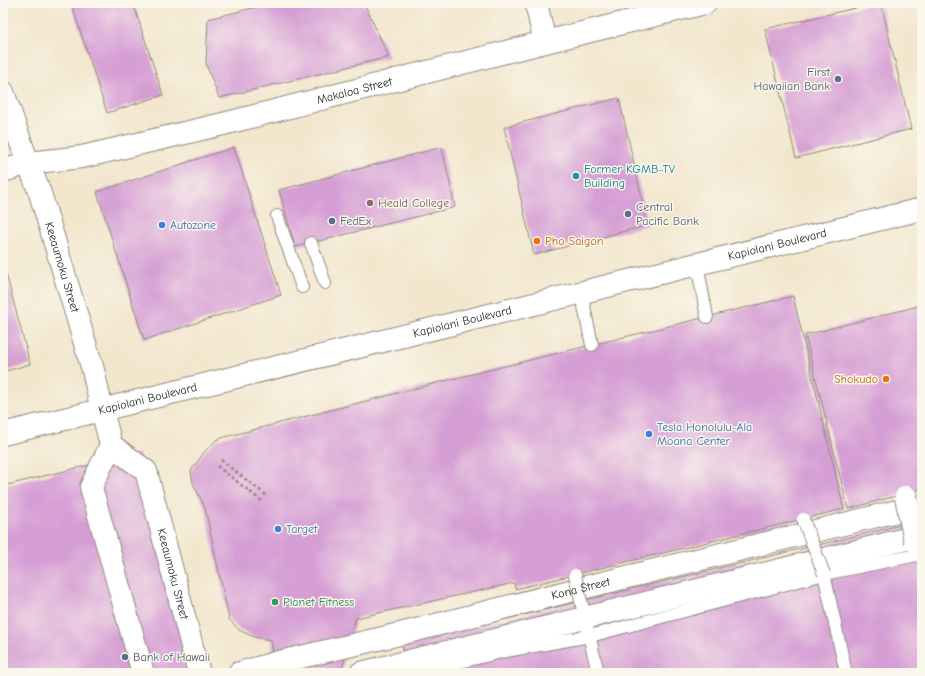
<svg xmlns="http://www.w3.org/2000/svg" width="925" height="676" viewBox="0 0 925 676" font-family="'Comic Neue',sans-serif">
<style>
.building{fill:#d59ed4}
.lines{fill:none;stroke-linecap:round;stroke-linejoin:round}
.lane-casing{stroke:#8e887c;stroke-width:14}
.street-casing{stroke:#8e887c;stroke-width:24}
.secondary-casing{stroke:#8e887c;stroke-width:24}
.primary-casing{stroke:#8e887c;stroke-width:24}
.path{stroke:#8e887c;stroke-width:2.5;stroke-dasharray:3 3;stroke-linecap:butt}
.lane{stroke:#fff;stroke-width:12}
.street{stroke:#fff;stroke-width:22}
.secondary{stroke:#fff;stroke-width:22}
.primary{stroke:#fff;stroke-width:22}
.lane-bridge-casing{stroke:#8e887c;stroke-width:14;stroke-linecap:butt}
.street-bridge-casing{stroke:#8e887c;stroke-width:24;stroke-linecap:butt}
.lane-bridge{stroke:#fff;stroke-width:12}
.street-bridge{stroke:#fff;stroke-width:22}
.service-dot{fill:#5c6f8a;stroke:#fbf7ec;stroke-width:1.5}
.culture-dot{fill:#0f9aa8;stroke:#fbf7ec;stroke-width:1.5}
.education-dot{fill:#8d6e63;stroke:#fbf7ec;stroke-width:1.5}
.shop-dot{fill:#3f7fe0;stroke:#fbf7ec;stroke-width:1.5}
.food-dot{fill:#e8710a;stroke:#fbf7ec;stroke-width:1.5}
.leisure-dot{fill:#2e9e5b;stroke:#fbf7ec;stroke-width:1.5}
.labels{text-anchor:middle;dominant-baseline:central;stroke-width:3;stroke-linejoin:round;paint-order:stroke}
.service-label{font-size:12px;fill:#4e5e75;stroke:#fbf7ec;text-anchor:start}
.street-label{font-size:12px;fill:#2b2b2b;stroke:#fbf7ec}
.culture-label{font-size:12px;fill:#0d838f;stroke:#fbf7ec;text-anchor:start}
.education-label{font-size:12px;fill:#785e54;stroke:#fbf7ec;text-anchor:start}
.shop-label{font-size:12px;fill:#366cbe;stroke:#fbf7ec;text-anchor:start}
.food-label{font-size:12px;fill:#c56008;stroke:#fbf7ec;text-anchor:start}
.leisure-label{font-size:12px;fill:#27864d;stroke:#fbf7ec;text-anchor:start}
</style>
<rect width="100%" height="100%" fill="#fbf7ec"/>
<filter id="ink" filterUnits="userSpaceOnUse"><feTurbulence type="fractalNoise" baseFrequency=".025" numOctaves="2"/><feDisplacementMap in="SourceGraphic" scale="8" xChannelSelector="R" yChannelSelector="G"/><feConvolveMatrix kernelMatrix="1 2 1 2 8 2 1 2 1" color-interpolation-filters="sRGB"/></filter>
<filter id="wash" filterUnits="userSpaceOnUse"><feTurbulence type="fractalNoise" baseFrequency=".012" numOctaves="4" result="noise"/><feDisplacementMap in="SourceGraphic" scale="16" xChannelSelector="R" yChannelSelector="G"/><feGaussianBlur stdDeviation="0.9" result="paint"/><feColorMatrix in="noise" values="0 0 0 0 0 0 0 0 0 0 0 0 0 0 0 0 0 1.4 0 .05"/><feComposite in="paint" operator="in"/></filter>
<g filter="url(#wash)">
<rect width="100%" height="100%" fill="#f2e6cd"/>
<g id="blocks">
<g class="building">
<path d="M71 3H133L163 95 107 113Z"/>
<path d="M273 3H364L389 57 219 98 206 64 208 19Z"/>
<path d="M877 3H881L911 129 796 158 765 29Z"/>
<path d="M619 98 648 225 534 255 504 127Z"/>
<path d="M234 147 281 295 144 340 97 192Z"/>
<path d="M442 147 455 207 295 247 279 190Z"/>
<path d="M3 262 30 364 3 372Z"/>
<path d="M793 296 844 509 515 589 514 583 356 618 341 673H267L275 663 271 640 254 637 239 630 229 619 205 508 193 483 191 471 205 451 216 440 225 437 464 376Z"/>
<path d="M922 305V489L848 509 805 335Z"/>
<path d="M139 453 191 669 173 673H3V486Z"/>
<path d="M922 520V673H408L402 644Z"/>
</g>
</g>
</g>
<g filter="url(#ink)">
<use href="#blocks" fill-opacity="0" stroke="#8e887c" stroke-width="1"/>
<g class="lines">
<g class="lane-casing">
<g id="lane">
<path d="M277 216 302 287"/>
<path d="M311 243 325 283"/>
<path d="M697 264 707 317"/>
<path d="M581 292 592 345"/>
<path d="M824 574 846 673"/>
<path d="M581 601 598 673"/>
<path d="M414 673 506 651 590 636 824 574 922 554"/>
</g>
</g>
<g class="street-casing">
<g id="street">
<path d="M536 3 545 42"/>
<path id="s1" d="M3 171 28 163 82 157 223 124 545 42 705 3"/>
<path id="s2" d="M102 410 111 445 146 471 199 673"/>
<path d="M111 445 91 487 143 673"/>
<path id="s3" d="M239 673 275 663 404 633 586 587 922 505"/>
<path d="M361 673 922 535"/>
</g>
</g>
<g class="secondary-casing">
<g id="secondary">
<path id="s4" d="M3 92 28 163 40 193 93 370 102 410"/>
</g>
</g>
<g class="primary-casing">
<g id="primary">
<path id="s5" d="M3 434 922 209"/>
</g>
</g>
<g class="path">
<path d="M221 460 267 496"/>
<path d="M217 466 263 502"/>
</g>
<use href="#lane" class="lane"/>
<use href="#street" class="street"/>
<use href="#secondary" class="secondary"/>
<use href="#primary" class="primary"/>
<g class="lane-bridge-casing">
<g id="lane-bridge">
<path d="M803 519 824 574"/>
<path d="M575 575 581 601"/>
</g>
</g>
<g class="street-bridge-casing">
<path id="street-bridge" d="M906 497 915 541"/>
</g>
<use href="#lane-bridge" class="lane-bridge"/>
<use href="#street-bridge" class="street-bridge"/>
</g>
</g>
<g class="service-dot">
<circle cx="838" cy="79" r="4"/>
<circle cx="628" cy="214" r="4"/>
<circle cx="332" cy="221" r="4"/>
<circle cx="125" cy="657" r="4"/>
</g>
<circle class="culture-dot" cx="576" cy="176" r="4"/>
<circle class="education-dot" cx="370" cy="203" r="4"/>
<g class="shop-dot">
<circle cx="162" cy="225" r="4"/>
<circle cx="649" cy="434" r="4"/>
<circle cx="278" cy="529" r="4"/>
</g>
<g class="food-dot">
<circle cx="537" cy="241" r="4"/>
<circle cx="886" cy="379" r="4"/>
</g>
<circle class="leisure-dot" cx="275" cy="602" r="4"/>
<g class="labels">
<g class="service-label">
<text x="830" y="72" text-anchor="end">First<tspan x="830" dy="14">Hawaiian Bank</tspan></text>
<text x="636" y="207">Central<tspan x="636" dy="14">Pacific Bank</tspan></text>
<text x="340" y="221">FedEx</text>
<text x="133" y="657">Bank of Hawaii</text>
</g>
<g class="street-label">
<text stroke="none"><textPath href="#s1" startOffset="361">Makaloa Street</textPath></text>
<text stroke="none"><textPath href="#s5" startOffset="797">Kapiolani Boulevard</textPath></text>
<text stroke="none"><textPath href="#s4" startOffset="185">Keeaumoku Street</textPath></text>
<text stroke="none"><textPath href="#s5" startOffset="473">Kapiolani Boulevard</textPath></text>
<text stroke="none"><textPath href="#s5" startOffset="149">Kapiolani Boulevard</textPath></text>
<text stroke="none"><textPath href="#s2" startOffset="186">Keeaumoku Street</textPath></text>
<text stroke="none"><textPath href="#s3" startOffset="352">Kona Street</textPath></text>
</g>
<g class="culture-label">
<text x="584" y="169">Former KGMB-TV<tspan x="584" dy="14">Building</tspan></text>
</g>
<g class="education-label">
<text x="378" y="203">Heald College</text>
</g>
<g class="shop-label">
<text x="170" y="225">Autozone</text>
<text x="657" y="427">Tesla Honolulu-Ala<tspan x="657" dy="14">Moana Center</tspan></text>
<text x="286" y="529">Target</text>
</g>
<g class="food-label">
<text x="545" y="241">Pho Saigon</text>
<text x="878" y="379" text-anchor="end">Shokudo</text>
</g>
<g class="leisure-label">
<text x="283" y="602">Planet Fitness</text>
</g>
</g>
<rect width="925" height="676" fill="none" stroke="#fbf7ec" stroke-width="16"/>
</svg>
